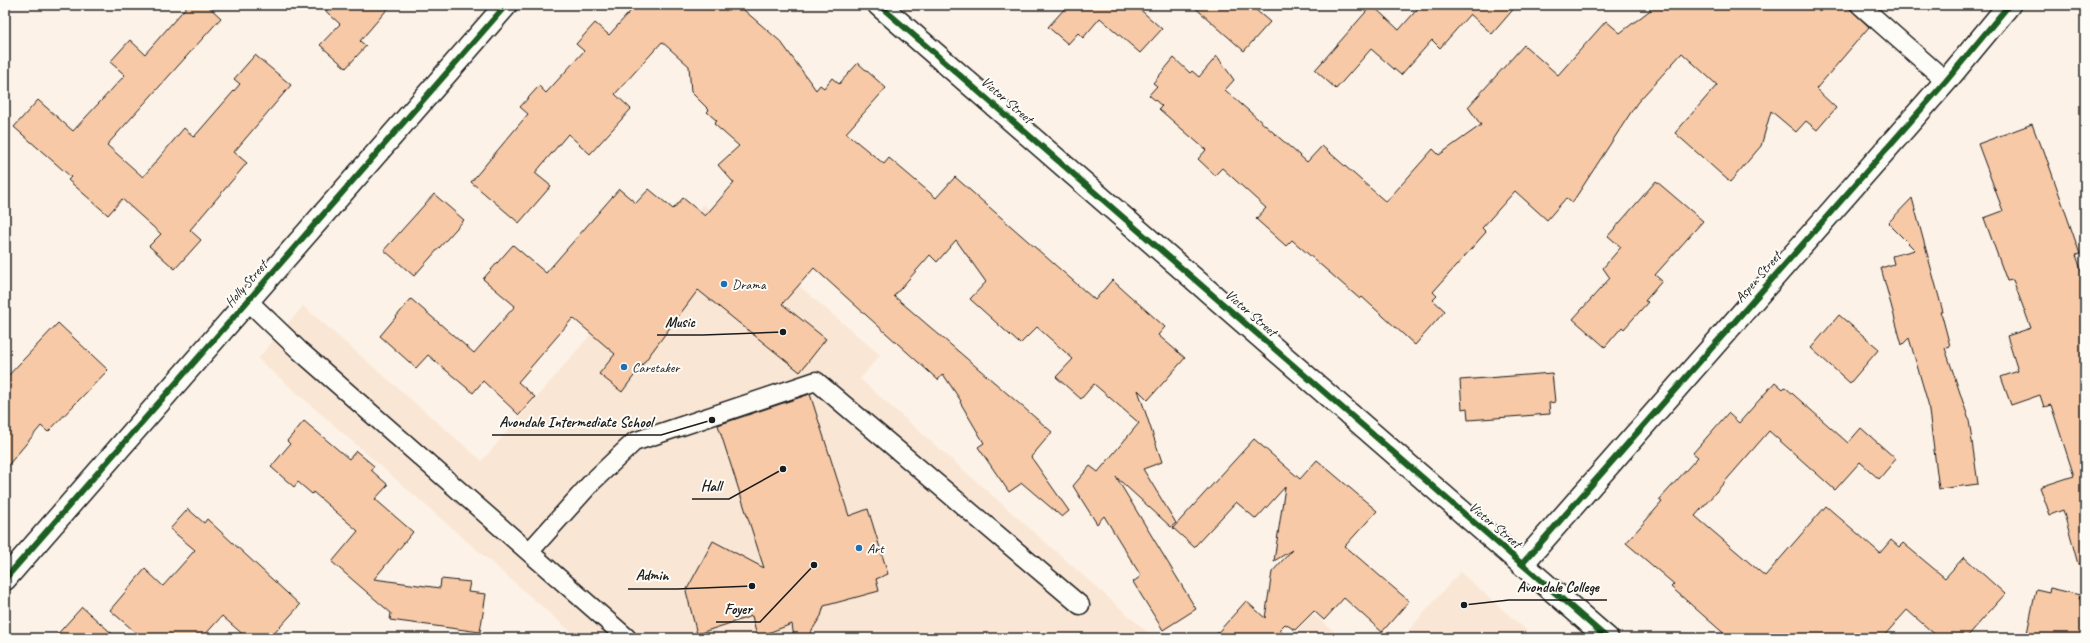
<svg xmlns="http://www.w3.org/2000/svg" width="2090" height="643" viewBox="0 0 2090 643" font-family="Caveat,sans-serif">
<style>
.built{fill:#fae6d4}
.building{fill:#f7c9a6;stroke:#1c1c1c}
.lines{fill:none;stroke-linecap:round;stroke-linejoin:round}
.service-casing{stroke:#1c1c1c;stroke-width:21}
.minor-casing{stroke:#1c1c1c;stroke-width:25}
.tertiary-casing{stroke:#1c1c1c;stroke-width:25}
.service{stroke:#fdfcf7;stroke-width:18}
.minor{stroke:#fdfcf7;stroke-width:22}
.tertiary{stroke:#fdfcf7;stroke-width:22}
.cycleway-casing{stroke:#fdfcf7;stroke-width:8}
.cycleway{stroke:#1b5e20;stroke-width:6}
.poi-dot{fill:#1f6fb2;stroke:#fdfcf7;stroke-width:1.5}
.labels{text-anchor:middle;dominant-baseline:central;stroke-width:4;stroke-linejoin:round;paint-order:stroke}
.street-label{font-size:14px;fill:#1c1c1c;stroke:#fdfcf7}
.poi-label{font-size:14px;fill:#1c1c1c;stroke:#fdfcf7;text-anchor:start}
.leader{fill:none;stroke:#1c1c1c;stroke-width:1.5}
.callout-dot{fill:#1c1c1c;stroke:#fdfcf7;stroke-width:1.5}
.callout-label{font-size:15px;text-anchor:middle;font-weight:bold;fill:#1c1c1c;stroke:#fdfcf7;stroke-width:4;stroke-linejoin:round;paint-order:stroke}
</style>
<rect width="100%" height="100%" fill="#fcf2e7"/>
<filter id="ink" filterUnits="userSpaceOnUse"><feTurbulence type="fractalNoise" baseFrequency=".025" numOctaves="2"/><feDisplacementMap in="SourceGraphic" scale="8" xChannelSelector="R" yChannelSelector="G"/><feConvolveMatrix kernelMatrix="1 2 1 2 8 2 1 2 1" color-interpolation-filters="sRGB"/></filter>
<g filter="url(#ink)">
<g class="built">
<path d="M703 204 880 355 860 379 1154 638H578L258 359 303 306 482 461Z"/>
<path d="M1460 572 1535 638H1402Z"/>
<path d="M1312 613 1341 638H1291Z"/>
</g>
<g class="building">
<path d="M188 5H207L221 18 107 145 143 177 184 128 194 137 240 84 234 79 255 55 291 85 234 152 247 163 190 230 201 240 175 269 149 246 161 234 122 199 108 215 68 180 71 177 14 127 38 100 73 131 125 75 110 62 130 40 145 54Z"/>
<path d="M319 5H391L360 41 366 46 346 68 320 45 340 24Z"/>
<path d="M636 5H738L781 42 816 90 820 85 824 88 832 78 839 84 858 63 886 88 846 133 884 164 889 158 936 198 955 177 1095 300 1112 280 1165 327 1158 335 1185 358 1148 400 1138 390 1162 462 1143 469 1176 523 1171 527 1116 477 1196 609 1163 630 1133 582 1141 576 1104 516 1097 524 1073 486 1090 466 1098 472 1139 423 1094 384 1081 399 1056 377 1073 359 1037 327 1020 344 970 299 986 282 956 240 937 262 930 255 894 296 1052 432 1031 457 1069 511 1062 517 1022 483 1009 492 978 447 984 443 960 402 961 401 943 374 938 380 814 268 782 304 826 339 800 372 698 290 622 392 599 374 615 354 573 318 518 382 535 397 519 415 483 381 473 393 428 355 416 368 380 336 411 299 474 353 515 306 483 279 513 245 546 273 619 189 636 203 649 189 673 209 683 198 705 216 734 183 718 165 739 146 714 124 717 121 707 112 709 110 691 92 689 66 662 42 615 94 631 109 590 154 568 134 535 173 551 186 519 223 471 182 528 114 520 107 539 86 546 93 584 51 576 44 595 23 609 35Z"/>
<path d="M1068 5H1135L1162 29 1140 53 1100 18 1083 38 1078 33 1068 44 1048 27Z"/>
<path d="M1192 5H1250L1270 22 1244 51Z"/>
<path d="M1372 5 1399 30 1421 5H1517L1492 34 1470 14 1440 48 1432 40 1401 75 1371 49 1336 89 1315 70Z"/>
<path d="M1657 5H1846L1869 27 1816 89 1836 108 1817 130 1806 121 1796 132 1771 111 1761 146 1730 182 1675 133 1717 85 1682 53 1637 103 1572 203 1566 198 1547 220 1515 191 1482 228 1486 232 1433 292 1437 296 1433 300 1445 311 1415 345 1362 297 1360 299 1292 240 1286 246 1256 219 1266 208 1222 168 1215 175 1198 159 1206 150 1159 109 1162 106 1149 95 1157 86 1153 83 1174 58 1190 73 1192 71 1199 77 1217 56 1234 80 1225 90 1307 162 1322 146 1386 202 1433 149 1439 155 1481 125 1468 107 1524 45 1558 75 1606 21 1620 33Z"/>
<path d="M2032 124 2041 148H2043L2080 254 2076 255 2085 281V563L2078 564 2063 510 2050 515 2040 487 2074 476 2051 405 2044 407 2040 395 2011 405 2001 377 2018 371 2007 336 2031 328 2013 280 2007 281 1984 218 2003 211 1978 144Z"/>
<path d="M1656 181 1703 221 1655 275 1662 281 1645 301 1648 302 1624 329 1622 327 1605 347 1573 319 1610 278 1603 268 1621 247 1608 236Z"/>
<path d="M434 194 464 220 414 276 384 250Z"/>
<path d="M1912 198 1943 312H1941L1950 346 1945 348 1969 420 1978 484 1939 489 1928 403 1909 338 1902 345 1881 268 1894 264 1892 256 1915 250 1888 223Z"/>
<path d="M1839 315 1879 349 1850 383 1811 348Z"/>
<path d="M58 323 108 370 48 432 41 426 5 469V379Z"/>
<path d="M1552 373 1555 402 1549 403 1550 414 1468 420 1467 408 1462 409 1460 380Z"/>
<path d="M1775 382 1783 389 1785 387 1848 443 1861 428 1896 459 1879 479 1860 462 1835 490 1769 431 1695 516 1765 576 1826 506 1880 553 1891 540 1899 547 1903 543 1945 578 1964 557 2005 594 1966 638H1939L1907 610 1882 638H1729L1671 587 1674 584 1626 543 1662 502 1659 500 1698 457 1693 453 1728 413 1739 423Z"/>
<path d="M810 394 849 516 868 509 888 574 876 579 879 591 824 606 821 616 807 638H794L792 624 757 637 752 616 697 634 686 591 713 541 764 568 718 425Z"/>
<path d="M304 421 349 459 356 451 374 466 371 470 388 485 375 499 413 532 374 579 440 588 441 579 470 582 468 592 486 594 480 632 390 620 391 613 332 562 358 531 313 492 312 494 298 482 294 487 271 467 290 444 287 441Z"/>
<path d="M1254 439 1300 479 1317 460 1377 511 1345 546 1409 601 1382 632 1344 598 1324 620 1314 611 1295 630 1285 624 1279 630 1288 638H1213L1246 601 1265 618 1272 572 1292 550 1274 561 1285 487 1256 519 1236 502 1194 547 1173 528Z"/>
<path d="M188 509 204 523 207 519 300 605 270 638H247L222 616 202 638H142L110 610 145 569 163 586 195 550 170 529Z"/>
<path d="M2050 588 2080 595 2079 599 2085 600V638H2026L2036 589 2049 592Z"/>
<path d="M82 607 117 638H54Z"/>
</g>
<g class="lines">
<g class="service-casing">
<g id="service">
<path d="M1860 5 1946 81"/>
<path d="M248 301 300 351 627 638"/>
<path d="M530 551 592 482 634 442 816 381 1080 605"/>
</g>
</g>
<g class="minor-casing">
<g id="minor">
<path d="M1522 564 1946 81 2009 5"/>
<path d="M5 579 506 5"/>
</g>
</g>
<g class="tertiary-casing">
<path id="tertiary" d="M879 5 1607 638"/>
</g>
<use href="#service" class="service"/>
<use href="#minor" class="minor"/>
<use href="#tertiary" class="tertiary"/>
<g class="cycleway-casing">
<g id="cycleway">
<path d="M879 5 1607 638"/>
<path d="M1522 564 1946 81 2009 5"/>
<path d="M5 579 506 5"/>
</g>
</g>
<use href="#cycleway" class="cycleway"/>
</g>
</g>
<g class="poi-dot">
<circle cx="724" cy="284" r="4"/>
<circle cx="624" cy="367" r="4"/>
<circle cx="859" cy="548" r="4"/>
</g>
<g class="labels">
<g class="street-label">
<text transform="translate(1007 100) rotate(41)">Victor Street</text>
<text transform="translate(1758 277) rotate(-49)">Aspen Street</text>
<text transform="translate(246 284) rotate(-49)">Holly Street</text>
<text transform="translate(1251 313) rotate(41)">Victor Street</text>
<text transform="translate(1495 525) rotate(40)">Victor Street</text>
</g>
<g class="poi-label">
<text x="732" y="284">Drama</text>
<text x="632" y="367">Caretaker</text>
<text x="867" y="548">Art</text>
</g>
</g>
<path class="leader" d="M783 332L703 335H657M712 420L661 435H492M783 469L729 499H692M752 586L677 589H628M1464 605L1509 600H1607M814 565L760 622H716"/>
<g class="callout-dot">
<circle cx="783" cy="332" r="4"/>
<circle cx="712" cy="420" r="4"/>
<circle cx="783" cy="469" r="4"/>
<circle cx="752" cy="586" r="4"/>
<circle cx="1464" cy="605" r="4"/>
<circle cx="814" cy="565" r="4"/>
</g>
<g class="callout-label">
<text x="680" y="327">Music</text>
<text x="576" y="427">Avondale Intermediate School</text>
<text x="711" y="491">Hall</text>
<text x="652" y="580">Admin</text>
<text x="1558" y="592">Avondale College</text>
<text x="738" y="614">Foyer</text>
</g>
<rect width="2090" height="643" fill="none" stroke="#fdfcf7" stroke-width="20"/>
<rect x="10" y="10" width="2070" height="623" fill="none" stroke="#1c1c1c" stroke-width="1.5" filter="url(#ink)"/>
</svg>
